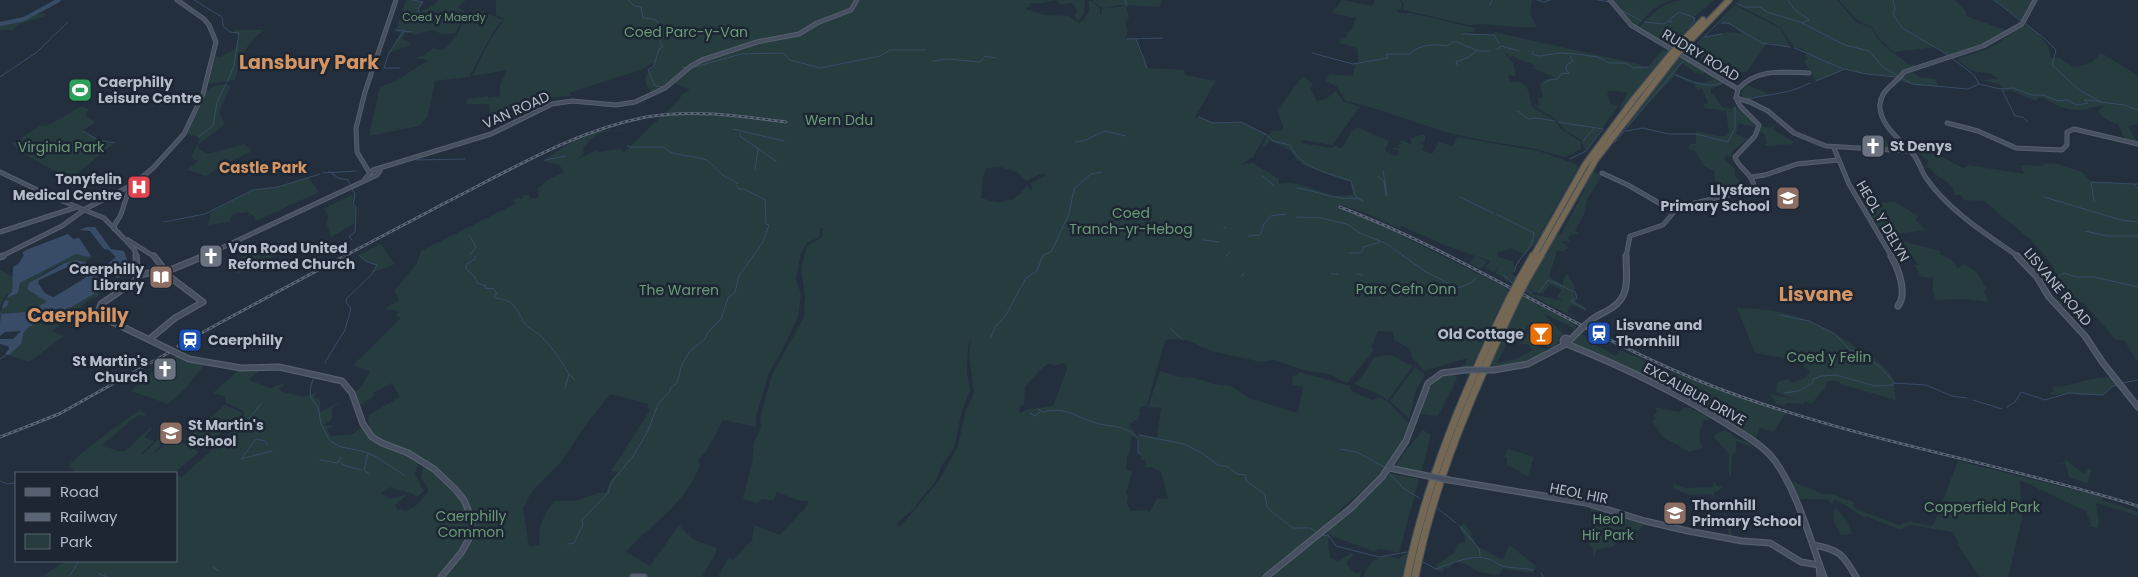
<svg xmlns="http://www.w3.org/2000/svg" width="2138" height="577" viewBox="0 0 2138 577" font-family="Poppins,sans-serif">
<style>
.green{fill:#263c3f;fill-rule:evenodd}
.water{fill:#394c67;fill-rule:evenodd}
.lines{fill:none;stroke-linecap:round;stroke-linejoin:round}
.stream{stroke:#394c67;stroke-width:1}
.river{stroke:#394c67;stroke-width:4}
.secondary-far1-casing{stroke:#565f6c;stroke-width:5}
.secondary-casing{stroke:#565f6c;stroke-width:7}
.primary-casing{stroke:#414a57;stroke-width:8}
.highway-far1-casing{stroke:#434c59;stroke-width:8}
.highway-casing{stroke:#434c59;stroke-width:9}
.secondary-far1{stroke:#465061;stroke-width:3}
.secondary{stroke:#465061;stroke-width:4.5}
.primary{stroke:#56606e;stroke-width:5.5}
.highway-far1{stroke:#746855;stroke-width:5.5}
.highway{stroke:#746855;stroke-width:7}
.rail-casing{stroke:#5a6575;stroke-width:3}
.rail{stroke:#1d2633;stroke-width:1;stroke-dasharray:3;stroke-linecap:butt}
.secondary-bridge-casing{stroke:#565f6c;stroke-width:7;stroke-linecap:butt}
.highway-bridge-far1-casing{stroke:#434c59;stroke-width:8;stroke-linecap:butt}
.highway-bridge-casing{stroke:#434c59;stroke-width:9;stroke-linecap:butt}
.secondary-bridge{stroke:#465061;stroke-width:4.5}
.highway-bridge-far1{stroke:#746855;stroke-width:5.5}
.highway-bridge{stroke:#746855;stroke-width:7}
.labels{text-anchor:middle;dominant-baseline:central;stroke-width:5;stroke-linejoin:round;paint-order:stroke}
.far-park-label{font-size:11px;fill:#6b9a76;stroke:#1d2633}
.park-label{font-size:14px;fill:#6b9a76;stroke:#1d2633}
.street-label{font-size:14px;fill:#b4bcc9;stroke:#1d2633}
.poi-label{font-size:14px;font-weight:bold;fill:#b4bcc9;stroke:#1d2633;text-anchor:start}
.neighbourhood-label{font-size:15px;font-weight:bold;fill:#d59563;stroke:#1d2633}
.district-label{font-size:19px;font-weight:bold;fill:#d59563;stroke:#1d2633}
</style>
<rect width="100%" height="100%" fill="#242f3e"/>
<g class="green">
<path d="M406 0 423 2 418 9 420 12 431 7 439 0H466L458 7 464 12H469L459 23H460L455 33 442 34 432 30 414 35 412 33H406L402 39 411 43V45L389 53 401 32 396 31Z"/>
<path d="M496 0H1056L1043 3H1030V6L1025 9 1045 15 1068 16 1079 23C1087 19 1091 9 1088 1H1092L1100 9V15L1102 14V9L1105 8 1100 7 1092 0H1161L1160 7 1119 5 1106 8 1126 6 1129 17 1125 23 1128 31 1125 39H1136L1139 51 1144 56 1147 68 1184 70 1185 75 1216 81 1195 117 1202 118 1213 123 1241 122 1266 134 1253 157 1240 165 1253 163 1279 179V184C1292 178 1323 194 1337 196 1341 197 1348 195 1353 194L1350 180 1346 181 1301 164 1300 161H1297C1291 147 1283 147 1270 141L1262 148 1266 137 1273 130 1283 131V126L1277 110 1303 76 1313 84 1310 88 1317 101 1326 99 1336 91 1343 101 1360 107 1332 145 1301 140V143L1332 148 1335 146 1342 148 1352 130 1354 131 1357 127 1389 141 1385 150C1390 155 1391 155 1397 156L1399 150 1393 149 1395 147 1401 149 1397 145 1403 144 1400 142 1402 140 1412 145 1410 139C1415 138 1418 134 1425 135V141L1419 143 1424 145 1422 150 1432 154 1439 142 1453 146 1457 137 1538 151 1576 164 1578 168 1574 175 1533 247 1532 246 1525 255 1512 248 1497 253 1498 257 1515 262 1513 263 1515 268 1512 274 1518 278 1514 285 1495 273 1500 265 1494 272 1485 268 1490 261 1476 256 1487 262 1481 269 1470 263 1475 256 1444 245 1402 226 1400 229 1366 213 1342 205 1340 208 1365 217 1508 289 1509 293 1520 298 1522 295 1578 323 1573 332V328L1545 314 1544 315 1563 333V336L1558 337V343L1553 347H1547L1545 344 1550 339 1544 332 1531 322 1524 331 1527 334H1537L1542 342 1537 347 1545 349V354L1520 366 1489 367 1518 303 1506 298 1499 308 1472 367H1458L1465 365 1468 358 1424 371 1412 357 1410 349 1394 340 1393 332 1378 331 1372 346 1374 350 1347 383 1329 374 1306 371 1274 360 1261 362 1211 351 1187 340 1170 339 1165 341 1147 405 1140 408 1139 411 1141 412 1137 421 1133 420V423H1130V427L1134 431 1137 437 1139 435 1157 438 1161 408 1148 407 1160 371 1179 377 1195 378 1214 384 1231 386 1249 398 1298 413 1303 387 1292 385 1293 375 1297 376 1299 372 1350 386V389L1357 394 1373 400 1379 397 1388 402 1409 424 1398 449 1375 480 1342 508 1329 525 1283 558 1264 577H718L729 557 733 560 752 540 754 525 780 535 805 508 809 501H800L777 492 773 501 762 499 757 503 743 499 752 463 754 442 761 428 760 418 772 375 804 317 805 297 801 268 807 246 822 237 823 228H820V237L807 243 801 253 796 279 801 294 798 317 780 354 769 373 756 416V427L723 420 707 450 698 460 700 465C683 507 655 520 626 552L650 566 679 525 694 540 717 548 715 555 702 577H41L65 561H176V475L182 477 243 421 244 411 225 402V396L213 393 241 368 262 367 249 380 270 388 284 383V386L279 388 280 391C289 394 295 394 302 397L317 392 314 398 320 399V412L342 401 332 408V419L325 424 326 426 335 425 327 429 331 436 352 434 365 426 366 429 370 428 368 420 370 414 400 397 392 383 373 393V395L377 394 359 406 354 393 361 387 370 372 353 365 401 318 396 316 399 311 385 309 399 300 394 291 417 263 421 251 517 203 513 201 518 197 521 199 525 195H529L530 198H538L539 193 537 189 549 179 564 172 559 165 543 161C565 146 595 124 624 131 605 129 595 132 583 148L584 153 578 159 597 150 598 152 620 149 624 152 680 99 681 95 690 90 674 83 693 66 668 86 653 94C642 80 642 78 655 66L652 63 643 69 569 93 573 96 555 97 490 115 489 104H465L468 99 487 96 489 98 500 96V85L507 70 472 76 490 40 505 19 496 15ZM1000 167 1017 172 1026 181 1041 174 1047 175 1031 183 1032 191 1027 185 1021 193 1012 200 1008 199C1001 206 989 200 981 198L983 176 987 168ZM1509 339 1521 344H1528L1533 350 1516 359 1497 363ZM971 340 969 354 974 393 966 411 957 448 938 482 900 527 896 524 915 508 917 503 935 482 942 465 954 448 962 410 970 391 967 373 968 347ZM1049 363 1055 366 1064 363 1067 365V369L1053 406 1029 409 1019 413 1020 406 1024 404 1025 387 1040 370ZM610 394 649 404 647 407 650 410 611 471 618 472 610 481 606 492 597 493 576 501H554C545 515 536 527 540 545L529 546 523 508 531 493 560 463 585 426ZM1131 436 1138 440V453L1141 454V459L1146 461V467H1151L1161 472 1168 499 1157 498 1150 512 1145 510 1131 511 1127 504 1128 495 1126 494 1132 472 1126 470 1127 457 1130 451ZM419 461 424 465 421 478 428 488V492L418 504 406 511 397 509 395 505 408 494 390 499 381 493 391 487C399 493 409 489 417 497L424 491 415 474Z"/>
<path d="M1057 0H1085L1084 14 1078 21 1074 16 1077 12 1075 6 1071 3 1060 5Z"/>
<path d="M1342 0 1372 6 1375 0H1400L1402 5 1401 9 1397 11 1398 13H1411L1475 28 1474 32H1460L1493 35 1494 32 1638 64 1645 67H1648L1663 49 1669 52 1622 107 1619 108 1628 93 1609 90 1607 93 1611 104 1618 106 1586 151 1580 139 1565 130 1554 118 1533 105 1539 107 1538 98 1543 97 1540 84 1546 79 1555 78 1533 68 1535 66C1529 61 1520 63 1514 56L1510 57 1500 47 1513 63 1516 76 1508 75 1510 82H1521L1527 87 1532 107 1553 119 1561 129 1581 142V149L1565 157 1532 148 1492 142 1445 132 1373 108 1346 101 1337 87 1326 81 1329 74 1353 76 1355 64 1359 63 1357 48 1339 43 1341 37 1346 38 1348 31H1350L1356 18 1332 13Z"/>
<path d="M1401 0H1532L1530 14 1537 27C1515 29 1487 22 1469 25L1403 10 1404 4Z"/>
<path d="M1614 0H1671L1654 8 1637 26C1625 19 1622 9 1614 0Z"/>
<path d="M1682 0H1714L1694 17 1695 21 1674 44 1671 45H1667L1639 28C1651 14 1662 3 1682 0Z"/>
<path d="M1739 0H1837L1856 22 1872 28C1878 44 1893 52 1906 62 1910 66 1913 63 1917 66L1904 70 1899 77 1866 74 1845 69 1816 81 1804 61 1808 59 1804 55 1809 54 1801 48H1795L1780 27 1740 6 1737 4Z"/>
<path d="M1839 0H1954L1966 11V16L2007 31 1967 51 1948 56 1936 47 1894 52 1880 39 1872 27 1856 19Z"/>
<path d="M1994 0H2035L2022 23 2016 16Z"/>
<path d="M1735 5 1780 28 1790 47 1767 43 1747 72C1737 73 1730 72 1722 67L1723 63 1710 58 1687 57 1705 37 1727 32 1741 33 1732 25 1721 23 1726 13Z"/>
<path d="M477 9 503 20 493 32 469 77 435 81 428 116 419 126 369 136 380 87 396 81 428 60 415 58 425 55 433 48 442 50 446 48 457 35 464 20Z"/>
<path d="M43 13 47 15 18 25 13 30H0V24Z"/>
<path d="M2026 25C2037 33 2052 43 2050 58H2060L2074 67 2091 63 2100 54H2103L2138 76V124L2128 126 2138 143 2125 140 2118 124C2110 122 2102 118 2098 111L2104 106C2096 105 2084 111 2073 110 2061 109 2052 101 2040 97L2037 100H2033L2011 90 2004 92 2001 85 1982 80 1998 79 1992 74 1972 71 1957 59C1970 54 1983 52 1995 45 2006 39 2012 29 2026 25Z"/>
<path d="M235 30H265C245 42 241 59 235 80L208 84 215 56 220 57 236 48 239 35 233 32Z"/>
<path d="M1679 55 1705 71 1703 75 1694 72 1682 63 1675 73C1690 81 1697 87 1714 79L1706 75 1709 73 1726 83 1711 89V94L1714 95 1722 107 1731 109 1734 106 1750 118 1755 127 1739 123 1736 134 1748 139 1733 150 1731 157 1726 155 1724 159 1735 169V176L1744 186V190L1725 188 1719 191 1715 180 1714 171 1704 166 1695 151 1690 150 1688 147 1691 144H1696V131L1717 136H1726L1729 132 1726 111 1704 108V104L1708 103 1702 88 1699 90 1695 88V85L1675 76 1644 107 1629 126 1624 124Z"/>
<path d="M1910 70 1919 77 1935 79 1938 86H1918L1899 81 1904 73Z"/>
<path d="M226 84 231 86 219 112 224 123 223 126 201 142 198 145 199 149 207 154 245 144 252 151 225 164 206 176 187 170 198 161 191 158 200 139 197 136 188 135C188 126 203 93 210 88 215 85 220 85 226 84Z"/>
<path d="M1747 85 1770 94 1746 99 1740 93 1744 92 1742 90Z"/>
<path d="M82 106 89 110 86 113V116L94 121V123L82 131 98 139 113 144 73 177 70 179 72 176 63 172 60 174 19 151 12 144 40 126 49 125Z"/>
<path d="M1774 125 1775 126 1772 129 1794 142 1792 144 1769 146 1765 145 1767 142 1764 134 1759 132 1761 126 1770 128Z"/>
<path d="M1877 135 1895 149 1869 147 1866 136Z"/>
<path d="M1918 148 1944 158 1963 168 1969 165 2024 174 2020 165 2042 166 2045 163 2058 164 2082 172 2091 182 2134 184 2138 188V362L2124 340H2116L2083 302 2057 305 2053 300 2068 299C2061 285 2056 269 2046 257 2029 234 2004 221 1985 201L1964 200 1961 195H1956C1949 177 1939 181 1930 168L1921 166H1928L1927 162H1929L1913 149Z"/>
<path d="M1592 171 1602 175 1587 199 1584 214 1575 231 1580 234H1571L1568 237 1570 242 1561 241 1568 247 1564 251H1557L1549 277 1563 285V280L1566 275H1568L1575 287 1573 290 1576 302 1587 308 1586 311 1572 305 1569 306 1568 313 1579 320 1524 292 1563 301 1557 297 1562 290 1550 284 1543 294 1525 290 1555 235 1561 234 1585 189 1582 186Z"/>
<path d="M309 178 319 192 256 221 253 215 248 216 249 212 233 214 229 222 208 225 211 212 253 190 278 187Z"/>
<path d="M353 194 352 204 355 208 354 224 331 237 326 222 329 216 324 209Z"/>
<path d="M1896 202 1918 216 1916 220 1925 230 1881 236 1862 203Z"/>
<path d="M1902 241 1940 251V254L1952 260 1958 269 1963 264C1968 267 1974 269 1978 274 1982 279 1982 283 1987 288L1984 291 1988 302 1964 299 1936 300 1933 292V278L1921 277 1915 265H1920L1917 263Z"/>
<path d="M380 244 395 264 374 272 376 265 362 259 359 255Z"/>
<path d="M267 246 275 256 244 272 237 273 228 263Z"/>
<path d="M76 254 93 257 85 262C70 256 36 275 27 288L46 301 45 303 25 312 1 314 2 309 7 306 9 302 6 301V298L18 292 20 283Z"/>
<path d="M0 270 13 277 12 292 5 296 0 307Z"/>
<path d="M99 290H101L98 296 87 301 80 308 81 310 52 331 64 336 29 362 9 355 21 341 24 332 29 327 70 308Z"/>
<path d="M1737 308C1789 308 1820 322 1863 352 1872 358 1887 366 1892 377 1894 383 1895 393 1896 400L1840 384V382L1832 380 1827 382 1826 387 1811 404 1804 401V404L1787 403 1784 406 1777 404 1770 394 1798 400 1776 392 1777 382 1787 379 1793 383 1806 377 1810 371 1796 360 1755 353Z"/>
<path d="M1581 333 1597 346 1616 356 1620 350 1674 373 1786 413 1774 432 1760 428 1755 441 1700 405 1599 354C1590 351 1578 350 1572 341Z"/>
<path d="M1390 355 1413 366 1388 400 1376 393 1354 384 1364 374 1374 357Z"/>
<path d="M174 356 205 364 185 389 168 404 131 391 158 367Z"/>
<path d="M1415 367 1425 375 1416 390 1409 419 1390 401Z"/>
<path d="M1454 373 1457 379 1438 416 1421 414C1422 393 1434 378 1454 373Z"/>
<path d="M2111 377 2118 385 2113 386 2103 395H2080L2069 393 2051 395 2050 392H2054L2052 387 2064 386 2091 379Z"/>
<path d="M225 405 243 413 203 449 184 439Z"/>
<path d="M1655 407 1679 412 1686 407 1714 418 1704 421C1699 431 1698 439 1703 448L1689 452 1663 437 1652 421 1656 418 1653 416 1657 412Z"/>
<path d="M140 411 146 414 145 416 139 415 134 418 102 445 117 451H125L150 428 152 429 144 437 154 441 141 454H143L164 434 169 436 151 456 173 438 199 452 177 471 175 470 176 473H76L69 467V465C88 446 112 430 135 413Z"/>
<path d="M1423 430 1431 435 1422 469 1420 472 1395 467 1402 455Z"/>
<path d="M1724 430 1732 434 1735 438 1749 443 1755 448 1736 441V452L1732 455 1731 477C1726 469 1730 465 1729 457 1728 449 1717 442 1713 436Z"/>
<path d="M1508 449 1534 457 1528 476 1507 465V458L1504 457Z"/>
<path d="M2065 459 2084 474 2088 468 2092 470 2087 483 2069 477 2066 464 2056 463H2065Z"/>
<path d="M1958 461 2087 493 2089 491 2115 499 2102 496V500L2138 512V516L2097 503 2096 504 2099 523 2097 528 2087 526 2091 525 2086 511 2020 480 2022 519 2008 577H1980L1957 544 1959 543 1953 532 1910 525 1901 529 1895 528 1868 517H1863L1846 505 1834 500 1832 504 1826 499H1801L1797 498 1789 480 1823 494H1830L1851 501 1853 502 1854 508 1899 525 1910 521 1931 526 1934 524Z"/>
<path d="M1391 474 1419 479 1399 553 1381 549 1373 551 1332 536 1327 531 1349 514 1387 475Z"/>
<path d="M1714 482 1717 486 1723 487 1713 494 1716 503 1729 518 1732 537 1729 536 1725 515 1711 494 1689 495 1673 488 1674 484 1685 488 1713 487Z"/>
<path d="M1591 507 1646 523 1633 535 1617 542 1612 547 1597 549 1595 556H1593L1592 548 1588 545 1592 532Z"/>
<path d="M1835 507 1847 521 1852 534 1841 535C1835 526 1831 518 1835 507Z"/>
<path d="M1463 523H1464L1472 533 1471 537 1475 540 1474 542 1478 547 1503 560 1509 546H1511L1536 566 1533 573 1503 569 1499 575 1479 572 1466 564 1455 562 1449 568H1444L1443 572 1436 570 1437 564 1455 552 1457 544 1464 543 1466 540 1460 529Z"/>
<path d="M1327 532 1330 536 1328 539 1330 558 1338 561 1352 553 1353 556 1348 560 1347 565 1355 573 1361 572 1360 577H1270V574L1287 559Z"/>
<path d="M1407 553 1403 577H1363C1369 561 1381 552 1398 559Z"/>
</g>
<g class="water">
<path d="M87 227H95L111 249 124 251 130 268 123 276 117 278 104 267 116 257 109 250 104 249 90 231 79 230Z"/>
<path d="M68 234 73 239 79 238 91 256 88 257 76 254 20 283 18 293 6 298V301H9L7 306 2 309 0 314 25 312 45 303 46 301 27 289 29 283 65 263 76 260 85 262 95 272 94 275 104 280 107 286 65 311 29 327 24 332 21 344 9 355 5 354 9 349 8 346 0 344V339H13L21 331 5 332 0 336C0 319 0 301 12 292L13 267 19 263 24 255 22 253 26 250ZM72 265 82 268V270L84 269 87 274 85 278 54 297C45 296 42 289 38 283L39 280Z"/>
</g>
<g class="lines">
<g class="stream">
<path d="M194 0 222 17 223 26 230 32 239 33 234 66 227 82"/>
<path d="M412 0 423 2 418 9 423 20 434 22 463 17"/>
<path d="M629 0 634 6 641 7 643 18 654 19 658 22V31L655 34 657 37H663L660 42 663 47 659 49 654 66 648 70 655 86 663 87"/>
<path d="M1125 0 1127 6"/>
<path d="M1537 0 1544 2 1550 0"/>
<path d="M1597 0 1611 2"/>
<path d="M1788 0 1794 9 1809 20 1802 23 1845 45 1869 51 1883 67 1912 84 1968 89 1979 84"/>
<path d="M1893 0 1895 9 1893 14 1902 28 1945 53 1974 75 1979 84 2000 89 2013 88 2032 95H2044L2058 101 2067 100 2077 105 2088 103 2084 100H2086L2124 105 2138 110"/>
<path d="M1994 0 2044 38 2056 50 2052 65 2078 89 2101 102"/>
<path d="M1736 3 1744 7H1760L1767 12 1803 23"/>
<path d="M1490 5 1492 0"/>
<path d="M1621 10 1642 21"/>
<path d="M447 21H454"/>
<path d="M1644 22 1664 24 1668 21 1672 22 1670 19 1679 12 1695 18"/>
<path d="M1721 23H1728L1762 43 1790 47"/>
<path d="M1688 28 1695 21 1694 17"/>
<path d="M395 30 412 32"/>
<path d="M1463 34 1494 35 1499 43"/>
<path d="M1704 37 1722 34"/>
<path d="M1127 39 1163 38"/>
<path d="M1136 39 1147 68"/>
<path d="M1694 47 1724 17"/>
<path d="M1795 48 1843 69"/>
<path d="M1497 49 1501 46 1519 51"/>
<path d="M1533 51 1532 54 1539 56 1561 53 1576 54 1598 57 1609 63H1626L1633 68 1648 67"/>
<path d="M1312 53 1353 64 1388 58 1386 54H1410C1420 44 1434 44 1447 46L1454 41 1479 51H1489"/>
<path d="M933 61 948 59 980 62 985 56 996 58"/>
<path d="M1458 66 1456 62 1469 57 1476 51"/>
<path d="M682 67 687 68"/>
<path d="M400 68H384L389 53 404 31"/>
<path d="M691 68 741 54 783 53 790 60 820 68 880 56 890 50H926"/>
<path d="M1676 75C1692 81 1707 90 1724 82"/>
<path d="M0 77 37 52 68 22"/>
<path d="M1816 81 1845 69 1866 74 1897 77"/>
<path d="M1545 83 1549 80 1558 79 1561 74 1569 73 1566 70 1567 65 1573 61 1570 56"/>
<path d="M2002 90 2015 116 2023 117 2028 122"/>
<path d="M1747 99C1769 94 1790 94 1810 83"/>
<path d="M1518 111 1528 119 1536 118 1555 121"/>
<path d="M1199 117 1213 123 1241 122 1267 135"/>
<path d="M1558 122 1603 129 1586 151 1570 159"/>
<path d="M733 129 784 141"/>
<path d="M83 131 98 140 115 143"/>
<path d="M1626 131 1643 128 1668 134H1696L1728 142 1735 128V107"/>
<path d="M740 133V136L776 161"/>
<path d="M1267 136 1273 141 1290 145C1302 170 1327 172 1351 181L1356 197 1363 201"/>
<path d="M198 137 213 126 217 102 226 84"/>
<path d="M1583 141 1594 128"/>
<path d="M1075 142 1083 141 1105 131 1126 136"/>
<path d="M1615 142 1683 61"/>
<path d="M627 146H629"/>
<path d="M630 147H664C673 158 693 154 706 160 712 163 717 171 724 176 729 179 733 179 737 184"/>
<path d="M416 160 465 159"/>
<path d="M545 160 566 156"/>
<path d="M755 169 758 150"/>
<path d="M1383 170 1387 195"/>
<path d="M329 171 338 178 348 180 350 184"/>
<path d="M323 173 356 171"/>
<path d="M1263 176 1274 186"/>
<path d="M1378 176 1384 182 1386 196"/>
<path d="M2138 184H2134L2138 188"/>
<path d="M1297 188C1312 190 1326 196 1341 198 1347 199 1351 197 1357 199"/>
<path d="M352 189 355 194 353 204 356 207 355 232 349 237 352 240"/>
<path d="M1460 197 1493 213"/>
<path d="M2044 197 2121 220 2138 222"/>
<path d="M2094 201 2091 182 2134 184"/>
<path d="M1496 214 1534 233C1532 253 1517 256 1514 272"/>
<path d="M1297 217 1321 218 1347 224 1360 233 1387 244 1426 272 1458 288 1471 283 1476 278"/>
<path d="M164 222 205 214 253 190 278 187 320 174"/>
<path d="M1224 227 1226 228"/>
<path d="M2085 231 2107 236H2138"/>
<path d="M469 235 476 247 471 254"/>
<path d="M1249 236 1260 235 1264 224 1271 216 1286 214"/>
<path d="M1203 240 1219 242"/>
<path d="M1349 253H1361L1364 247 1380 242"/>
<path d="M475 256V259L467 264 466 269 475 277 477 283 486 286 485 288 494 289 497 294H495L494 298C516 300 515 308 525 324 528 328 536 332 541 336 552 347 561 360 569 374L565 388"/>
<path d="M1226 256 1230 252"/>
<path d="M1331 274H1338"/>
<path d="M1357 274 1363 275"/>
<path d="M1504 275 1514 285"/>
<path d="M1242 276 1244 273"/>
<path d="M2042 280 2055 278 2064 273 2076 277H2094L2138 287"/>
<path d="M1524 290 1532 293"/>
<path d="M1539 292 1548 280 1575 292 1577 298 1571 301 1585 309"/>
<path d="M1780 315 1809 321 1835 334 1850 350 1860 352 1866 358 1879 366 1895 383"/>
<path d="M1170 328 1183 340"/>
<path d="M991 337 996 326 1006 315 1026 278 1037 271 1043 255 1051 252 1069 214 1074 189 1091 174 1102 172"/>
<path d="M0 359 8 354"/>
<path d="M326 364 325 362 345 330 351 309 346 302 347 298 372 274 377 265 367 262 359 255"/>
<path d="M569 374 575 380"/>
<path d="M313 379 310 390 311 398 318 407 321 424 330 441 341 447 362 451 375 456 404 475"/>
<path d="M2122 383 2138 380"/>
<path d="M1876 386 1893 385V383L1926 385 1952 396 1967 398"/>
<path d="M1784 393 1799 391 1813 383V379L1821 376 1836 375 1875 386"/>
<path d="M1973 400 2002 409"/>
<path d="M2007 407 2015 402 2021 392 2045 400 2069 393 2103 395 2113 386 2118 385"/>
<path d="M1038 409 1043 412C1067 406 1075 417 1096 423 1113 428 1123 424 1137 437"/>
<path d="M1030 413 1035 416 1040 412"/>
<path d="M243 431 242 427 261 404"/>
<path d="M1139 435 1184 444 1202 453 1218 465 1228 467 1237 474 1246 475V481L1265 494 1267 507 1270 510 1293 528H1310L1318 533"/>
<path d="M1138 440V453L1141 454"/>
<path d="M267 445 265 441 256 439 241 459 272 451"/>
<path d="M1340 449 1357 452 1386 468"/>
<path d="M368 454 364 470 369 474"/>
<path d="M320 460 338 463 341 457"/>
<path d="M340 462 343 465 361 470"/>
<path d="M1389 473 1403 488 1419 498"/>
<path d="M0 481 7 484 16 483"/>
<path d="M1436 507 1456 523"/>
<path d="M1460 526 1479 549 1480 556"/>
<path d="M1322 535 1329 536 1336 546 1379 557 1407 552"/>
<path d="M568 544 574 543 583 525 582 520 608 493 611 483 633 456 648 431 658 404 671 390 670 388 677 383 682 364 690 351 705 339 708 332 721 319 728 298 735 292 739 276 763 242 769 225 766 224 765 200 744 189H739L737 186"/>
<path d="M1423 562 1436 569C1452 563 1472 554 1489 559 1494 560 1498 565 1502 566 1512 569 1523 567 1533 570"/>
<path d="M213 567 219 571"/>
<path d="M1541 573 1544 577"/>
<path d="M99 574 108 577"/>
<path d="M69 577 79 561"/>
</g>
<path class="river" d="M0 24 24 19 59 0"/>
<g class="secondary-far1-casing">
<g id="secondary-far1">
<path d="M1610 0 1631 25 1738 89 1736 98 1750 102 1768 111 1794 133 1826 146 1908 151"/>
<path d="M1738 89C1757 68 1783 72 1809 73"/>
<path d="M1947 123 1978 131 2016 148 2062 150 2067 145V132L2074 129 2138 144"/>
<path d="M1834 148 1849 184 1892 257"/>
<path d="M0 172 48 195 104 218 134 249 137 257"/>
<path d="M369 172 357 152 356 128 365 92 396 0"/>
<path d="M1602 173 1628 185 1666 207 1674 208 1750 190 1754 186C1752 173 1739 169 1735 157L1755 136 1759 125 1740 106 1736 98"/>
<path d="M1752 177 1765 175 1797 164 1838 160"/>
<path d="M365 179 373 170 491 134 552 104 572 101 616 105 635 102 665 88 691 66 702 60 757 42 799 34 817 23 851 10 857 0"/>
<path d="M114 229C114 222 119 220 121 214 125 204 125 196 132 187"/>
<path d="M0 232 77 207"/>
<path d="M128 240 155 257"/>
<path d="M0 257 62 226 87 208 134 184 153 168 184 134 203 94 216 42 209 25 204 19 177 0"/>
<path d="M202 257 377 175 380 171 377 169"/>
<path d="M1626 257 1630 236 1663 225 1674 212V208"/>
<path d="M2019 257C1986 234 1949 211 1926 178 1921 171 1919 161 1913 154 1902 141 1878 124 1880 104 1882 88 1896 84 1904 72L1983 46 2022 24 2035 0"/>
</g>
</g>
<g class="secondary-casing">
<g id="secondary">
<path d="M136 256 138 276"/>
<path d="M1891 256C1898 268 1908 293 1898 306"/>
<path d="M2017 256 2037 277 2049 297 2085 336 2103 363 2138 407"/>
<path d="M0 257 3 256"/>
<path d="M138 276 135 281 101 304 98 312 102 317 189 359 241 368 279 367 342 381 352 393 363 424 372 437 382 443 408 453 434 469 455 489 464 500 469 512 472 524 470 537 461 553 441 577"/>
<path d="M138 276 148 273 158 275 204 256"/>
<path d="M1589 322C1596 315 1605 313 1613 307 1631 295 1626 274 1626 256"/>
<path d="M152 337 175 318 203 302 170 277 154 256"/>
<circle cx="1566" cy="341" r="3"/>
<path d="M1569 341 1583 327"/>
<path d="M1567 344C1623 367 1679 393 1730 426 1746 436 1764 446 1775 461 1797 491 1811 542 1824 577"/>
<path d="M1494 370 1528 364 1566 344"/>
<path d="M1389 468 1423 475"/>
<path d="M1449 480 1586 503 1645 521 1688 531 1742 541 1770 543 1801 562 1819 565"/>
<path d="M1813 545C1839 549 1844 555 1856 577"/>
<path d="M1819 565 1820 577"/>
<path d="M1266 577 1351 508 1382 477 1406 441 1428 383 1442 373 1466 370"/>
</g>
</g>
<g class="primary-casing">
<path id="primary" d="M633 577H644"/>
</g>
<g class="highway-far1-casing">
<g id="highway-far1">
<path d="M1676 48 1703 20"/>
<path d="M1680 51 1729 0"/>
<path d="M1533 257 1585 165 1634 99 1671 54"/>
<path d="M1540 257 1596 159 1674 58"/>
</g>
</g>
<g class="highway-casing">
<g id="highway">
<path d="M1520 279 1533 256"/>
<path d="M1525 282 1540 256"/>
<path d="M1407 577C1427 479 1465 389 1509 300"/>
<path d="M1415 577C1434 480 1473 391 1515 302"/>
</g>
</g>
<use href="#secondary-far1" class="secondary-far1"/>
<use href="#secondary" class="secondary"/>
<use href="#primary" class="primary"/>
<use href="#highway-far1" class="highway-far1"/>
<use href="#highway" class="highway"/>
<g class="rail-casing">
<g id="rail">
<path d="M1340 207C1469 256 1583 336 1712 386 1850 439 1997 462 2138 506"/>
<path d="M178 346C266 297 356 250 445 203 510 170 574 131 646 117 693 109 740 116 786 122"/>
<path d="M0 437 59 414 168 353"/>
</g>
</g>
<use href="#rail" class="rail"/>
<g class="secondary-bridge-casing">
<g id="secondary-bridge">
<path d="M1583 327 1589 322"/>
<path d="M1466 370H1494"/>
<path d="M1423 475 1449 480"/>
</g>
</g>
<g class="highway-bridge-far1-casing">
<g id="highway-bridge-far1">
<path d="M1671 54 1676 48"/>
<path d="M1674 58 1680 51"/>
</g>
</g>
<g class="highway-bridge-casing">
<g id="highway-bridge">
<path d="M1509 300 1520 279"/>
<path d="M1515 302 1525 282"/>
</g>
</g>
<use href="#secondary-bridge" class="secondary-bridge"/>
<use href="#highway-bridge-far1" class="highway-bridge-far1"/>
<use href="#highway-bridge" class="highway-bridge"/>
</g>
<defs>
<g id="stadium-square" transform="scale(1.25)"><rect x="-9" y="-9" width="18" height="18" rx="4" fill="#2e9e5b" stroke="#1d2633"/><path d="M0-5a6.5 5 0 1 0 0 10a6.5 5 0 1 0 0-10ZM-3.5-1.8h7v3.6h-7Z" fill="#fff"/></g>
<g id="church-square" transform="scale(1.25)"><rect x="-9" y="-9" width="18" height="18" rx="4" fill="#6b7280" stroke="#1d2633"/><path d="M-1.2-6h2.4v3.5h3.3v2.4h-3.3V6h-2.4V-.1h-3.3v-2.4h3.3Z" fill="#fff"/></g>
<g id="hospital-square" transform="scale(1.25)"><rect x="-9" y="-9" width="18" height="18" rx="4" fill="#e0444e" stroke="#1d2633"/><path d="M-5-5h3v3.5h4V-5h3V5h-3V1.5h-4V5h-3Z" fill="#fff"/></g>
<g id="school-square" transform="scale(1.25)"><rect x="-9" y="-9" width="18" height="18" rx="4" fill="#8d6e63" stroke="#1d2633"/><path d="M0-5L7-2L0 1L-7-2ZM-4 1L0 2.5L4 1V4Q0 6-4 4Z" fill="#fff"/></g>
<g id="library-square" transform="scale(1.25)"><rect x="-9" y="-9" width="18" height="18" rx="4" fill="#8d6e63" stroke="#1d2633"/><path d="M-6-4Q-3-5.5-.7-3.5V5Q-3 3-6 4ZM6-4Q3-5.5 .7-3.5V5Q3 3 6 4Z" fill="#fff"/></g>
<g id="station-square" transform="scale(1.25)"><rect x="-9" y="-9" width="18" height="18" rx="4" fill="#1a4fb4" stroke="#1d2633"/><path d="M-3-6H3Q5-6 5-4V2Q5 4 3 4L4.5 6H3L1.5 4h-3L-3 6H-4.5L-3 4Q-5 4-5 2V-4Q-5-6-3-6ZM-3.5-4v3h7v-3ZM-3.5 1v1.5H-2V1ZM2 1v1.5H3.5V1Z" fill="#fff"/></g>
<g id="bar-square" transform="scale(1.25)"><rect x="-9" y="-9" width="18" height="18" rx="4" fill="#e8710a" stroke="#1d2633"/><path d="M-6-5H6L.8 .8V4.5H3.5V6h-7V4.5H-.8V.8Z" fill="#fff"/></g>
</defs>
<g fill-rule="evenodd">
<use href="#stadium-square" x="80" y="90"/>
<use href="#church-square" x="1873" y="146"/>
<use href="#hospital-square" x="139" y="187"/>
<use href="#school-square" x="1788" y="198"/>
<use href="#church-square" x="211" y="256"/>
<use href="#library-square" x="161" y="277"/>
<use href="#station-square" x="1599" y="333"/>
<use href="#bar-square" x="1541" y="334"/>
<use href="#station-square" x="190" y="340"/>
<use href="#church-square" x="165" y="369"/>
<use href="#school-square" x="171" y="433"/>
<use href="#school-square" x="1675" y="513"/>
</g>
<g class="labels">
<g class="far-park-label">
<text x="444" y="17">Coed y Maerdy</text>
</g>
<g class="park-label">
<text x="686" y="32">Coed Parc-y-Van</text>
<text x="839" y="120">Wern Ddu</text>
<text x="61" y="147">Virginia Park</text>
<text x="1131" y="213">Coed<tspan x="1131" dy="16">Tranch-yr-Hebog</tspan></text>
<text x="1406" y="289">Parc Cefn Onn</text>
<text x="679" y="290">The Warren</text>
<text x="1829" y="357">Coed y Felin</text>
<text x="1982" y="507">Copperfield Park</text>
<text x="471" y="516">Caerphilly<tspan x="471" dy="16">Common</tspan></text>
<text x="1608" y="519">Heol<tspan x="1608" dy="16">Hir Park</tspan></text>
</g>
<g class="street-label">
<text transform="translate(1701 55) rotate(31)">RUDRY ROAD</text>
<text transform="translate(516 110) rotate(-24)">VAN ROAD</text>
<text transform="translate(1883 221) rotate(60)">HEOL Y DELYN</text>
<text transform="translate(2058 287) rotate(50)">LISVANE ROAD</text>
<text transform="translate(1695 394) rotate(29)">EXCALIBUR DRIVE</text>
<text transform="translate(1579 493) rotate(11)">HEOL HIR</text>
</g>
<g class="poi-label">
<text x="98" y="82">Caerphilly<tspan x="98" dy="16">Leisure Centre</tspan></text>
<text x="1890" y="146">St Denys</text>
<text x="122" y="179" text-anchor="end">Tonyfelin<tspan x="122" dy="16">Medical Centre</tspan></text>
<text x="1770" y="190" text-anchor="end">Llysfaen<tspan x="1770" dy="16">Primary School</tspan></text>
<text x="228" y="248">Van Road United<tspan x="228" dy="16">Reformed Church</tspan></text>
<text x="144" y="269" text-anchor="end">Caerphilly<tspan x="144" dy="16">Library</tspan></text>
<text x="1616" y="325">Lisvane and<tspan x="1616" dy="16">Thornhill</tspan></text>
<text x="1524" y="334" text-anchor="end">Old Cottage</text>
<text x="208" y="340">Caerphilly</text>
<text x="148" y="361" text-anchor="end">St Martin's<tspan x="148" dy="16">Church</tspan></text>
<text x="188" y="425">St Martin's<tspan x="188" dy="16">School</tspan></text>
<text x="1692" y="505">Thornhill<tspan x="1692" dy="16">Primary School</tspan></text>
</g>
<g class="neighbourhood-label">
<text x="263" y="167">Castle Park</text>
</g>
<g class="district-label">
<text x="309" y="62">Lansbury Park</text>
<text x="1816" y="294">Lisvane</text>
<text x="78" y="315">Caerphilly</text>
</g>
</g>
<rect x="15" y="472" width="162" height="90" fill="#1d2633" stroke="#59626f"/>
<rect x="25" y="488" width="25" height="8" fill="#56606e" stroke="#59626f"/>
<text x="60" y="497" font-size="15" fill="#b4bcc9">Road</text>
<rect x="25" y="513" width="25" height="8" fill="#5a6575" stroke="#59626f"/>
<text x="60" y="522" font-size="15" fill="#b4bcc9">Railway</text>
<rect x="25" y="534" width="25" height="15" fill="#263c3f" stroke="#59626f"/>
<text x="60" y="547" font-size="15" fill="#b4bcc9">Park</text>
</svg>
